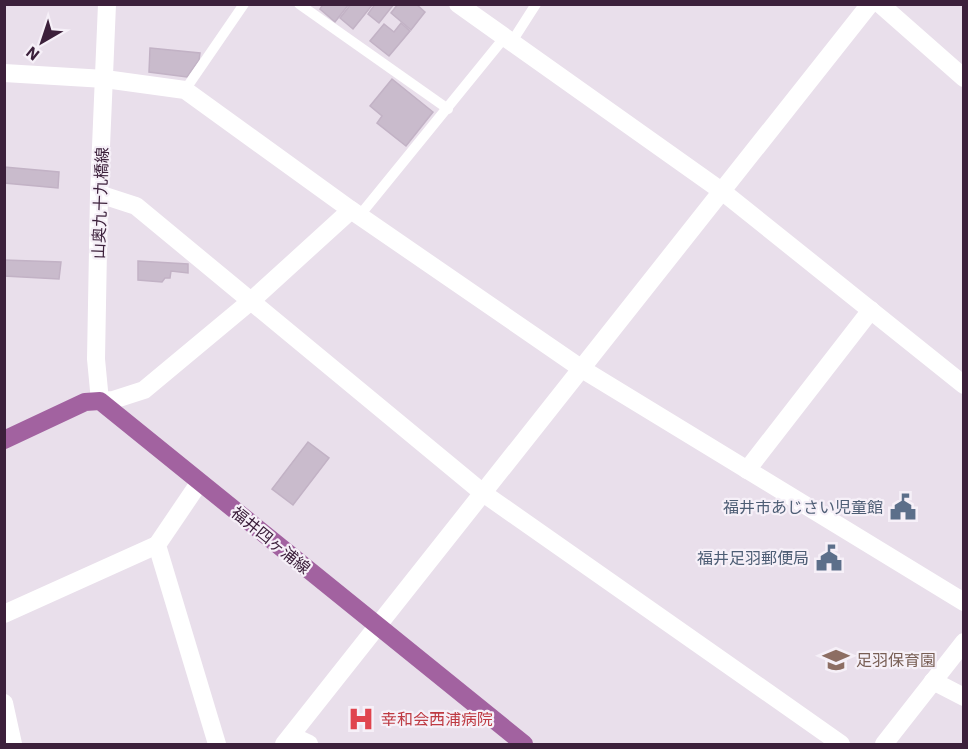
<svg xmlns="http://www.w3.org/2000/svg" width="968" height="749" viewBox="0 0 968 749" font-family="'IBM Plex Sans','Noto Sans JP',sans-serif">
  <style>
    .building { fill: #c9bbcc; stroke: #c2b2c5; stroke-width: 1.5 }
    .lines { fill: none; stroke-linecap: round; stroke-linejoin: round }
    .lane { stroke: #fff; stroke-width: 10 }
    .street { stroke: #fff; stroke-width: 18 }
    .secondary { stroke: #fff; stroke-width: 18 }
    .primary { stroke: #a262a0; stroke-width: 18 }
    .labels { text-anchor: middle; stroke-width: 4.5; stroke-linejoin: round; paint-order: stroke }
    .street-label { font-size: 16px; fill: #3c203b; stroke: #f6f0f8 }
    .service-label { font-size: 16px; fill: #4e5e75; stroke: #f6f0f8; text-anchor: end }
    .education-label { font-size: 16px; fill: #785e54; stroke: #f6f0f8; text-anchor: start }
    .health-label { font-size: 16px; fill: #be3a42; stroke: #f6f0f8; text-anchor: start }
  </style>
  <rect width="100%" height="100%" fill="#e9dfeb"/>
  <!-- building -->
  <g class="building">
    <polygon points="323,4 349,4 335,22 320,9"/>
    <polygon points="351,4 373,4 353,29 340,18"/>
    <polygon points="375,4 394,4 379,23 368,14"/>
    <polygon points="398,4 416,4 425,12 411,30 391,13"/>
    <polygon points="401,23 410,31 389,56 370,41 384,24 394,32"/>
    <polygon points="150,48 200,53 199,60 187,77 149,72"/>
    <polygon points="392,79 433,112 406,146 377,123 382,116 370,106"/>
    <polygon points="4,167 59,172 58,188 4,183"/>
    <polygon points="4,260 61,262 59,279 4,276"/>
    <polygon points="138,261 188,264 188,273 171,271 170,278 165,278 162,282 138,280"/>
    <polygon points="308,442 329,458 293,505 272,489"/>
  </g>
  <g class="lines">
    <!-- lane -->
    <g class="lane">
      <polyline points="299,4 448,109"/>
      <polyline points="511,43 536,4"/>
      <polyline points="185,90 244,4"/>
      <polyline points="360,215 504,38"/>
    </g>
    <!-- street -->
    <g class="street">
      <polyline points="880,4 964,78"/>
      <polyline points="4,73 105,79 185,90 351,210 582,369 964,602"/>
      <polyline points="99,194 136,206 483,493 841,744"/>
      <polyline points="100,401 113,400 144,390 251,301 351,210"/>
      <polyline points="747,470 871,310"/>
      <polyline points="199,483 157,545 217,744"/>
      <polyline points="4,614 157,545"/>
      <polyline points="933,681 964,697"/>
      <polyline points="4,703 13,744"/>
      <polyline points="292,736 309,744"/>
      <polyline points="284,744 870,4"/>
      <polyline points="884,744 964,642"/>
    </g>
    <!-- secondary -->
    <g class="secondary">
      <polyline points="458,4 723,192 964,385"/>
      <polyline points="100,401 96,359 99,194 107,4"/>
    </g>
    <!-- primary -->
    <polyline class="primary" points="4,440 85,402 100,401 524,744"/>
  </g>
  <!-- icons -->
  <defs>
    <g id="civic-bare" transform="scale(2.07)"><path d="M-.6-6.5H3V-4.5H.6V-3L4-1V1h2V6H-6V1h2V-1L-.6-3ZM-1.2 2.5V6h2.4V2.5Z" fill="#5c6f8a" stroke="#f6f0f8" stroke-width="2.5" paint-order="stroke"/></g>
    <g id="school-bare" transform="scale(2.07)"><path d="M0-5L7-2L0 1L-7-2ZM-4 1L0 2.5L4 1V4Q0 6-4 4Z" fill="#8d6e63" stroke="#f6f0f8" stroke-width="2.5" paint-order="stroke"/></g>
    <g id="hospital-bare" transform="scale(2.07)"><path d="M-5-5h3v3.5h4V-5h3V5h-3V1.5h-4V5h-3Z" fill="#e0444e" stroke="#f6f0f8" stroke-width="2.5" paint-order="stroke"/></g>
  </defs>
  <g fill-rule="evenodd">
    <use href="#civic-bare" x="903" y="507"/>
    <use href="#civic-bare" x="829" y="558"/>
    <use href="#school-bare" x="836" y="660"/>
    <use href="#hospital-bare" x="361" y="719"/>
  </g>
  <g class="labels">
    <!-- street labels -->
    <g class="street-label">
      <text transform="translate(100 203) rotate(-88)" y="6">山奥九十九橋線</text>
      <text transform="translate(271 540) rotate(39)" y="6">福井四ヶ浦線</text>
    </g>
    <!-- service labels -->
    <g class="service-label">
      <text x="883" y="513">福井市あじさい児童館</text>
      <text x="809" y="564">福井足羽郵便局</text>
    </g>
    <!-- education labels -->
    <g class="education-label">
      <text x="856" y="666">足羽保育園</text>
    </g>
    <!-- health labels -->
    <g class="health-label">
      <text x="381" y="725">幸和会西浦病院</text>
    </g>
  </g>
  <!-- border -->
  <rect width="968" height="749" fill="none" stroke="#3c203b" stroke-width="12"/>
  <!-- north arrow -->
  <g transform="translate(42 42) rotate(219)" stroke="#f6f0f8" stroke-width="4.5" paint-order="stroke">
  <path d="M0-4.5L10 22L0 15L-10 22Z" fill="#3c203b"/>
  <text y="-9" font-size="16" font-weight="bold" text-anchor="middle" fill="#3c203b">N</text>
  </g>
</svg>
